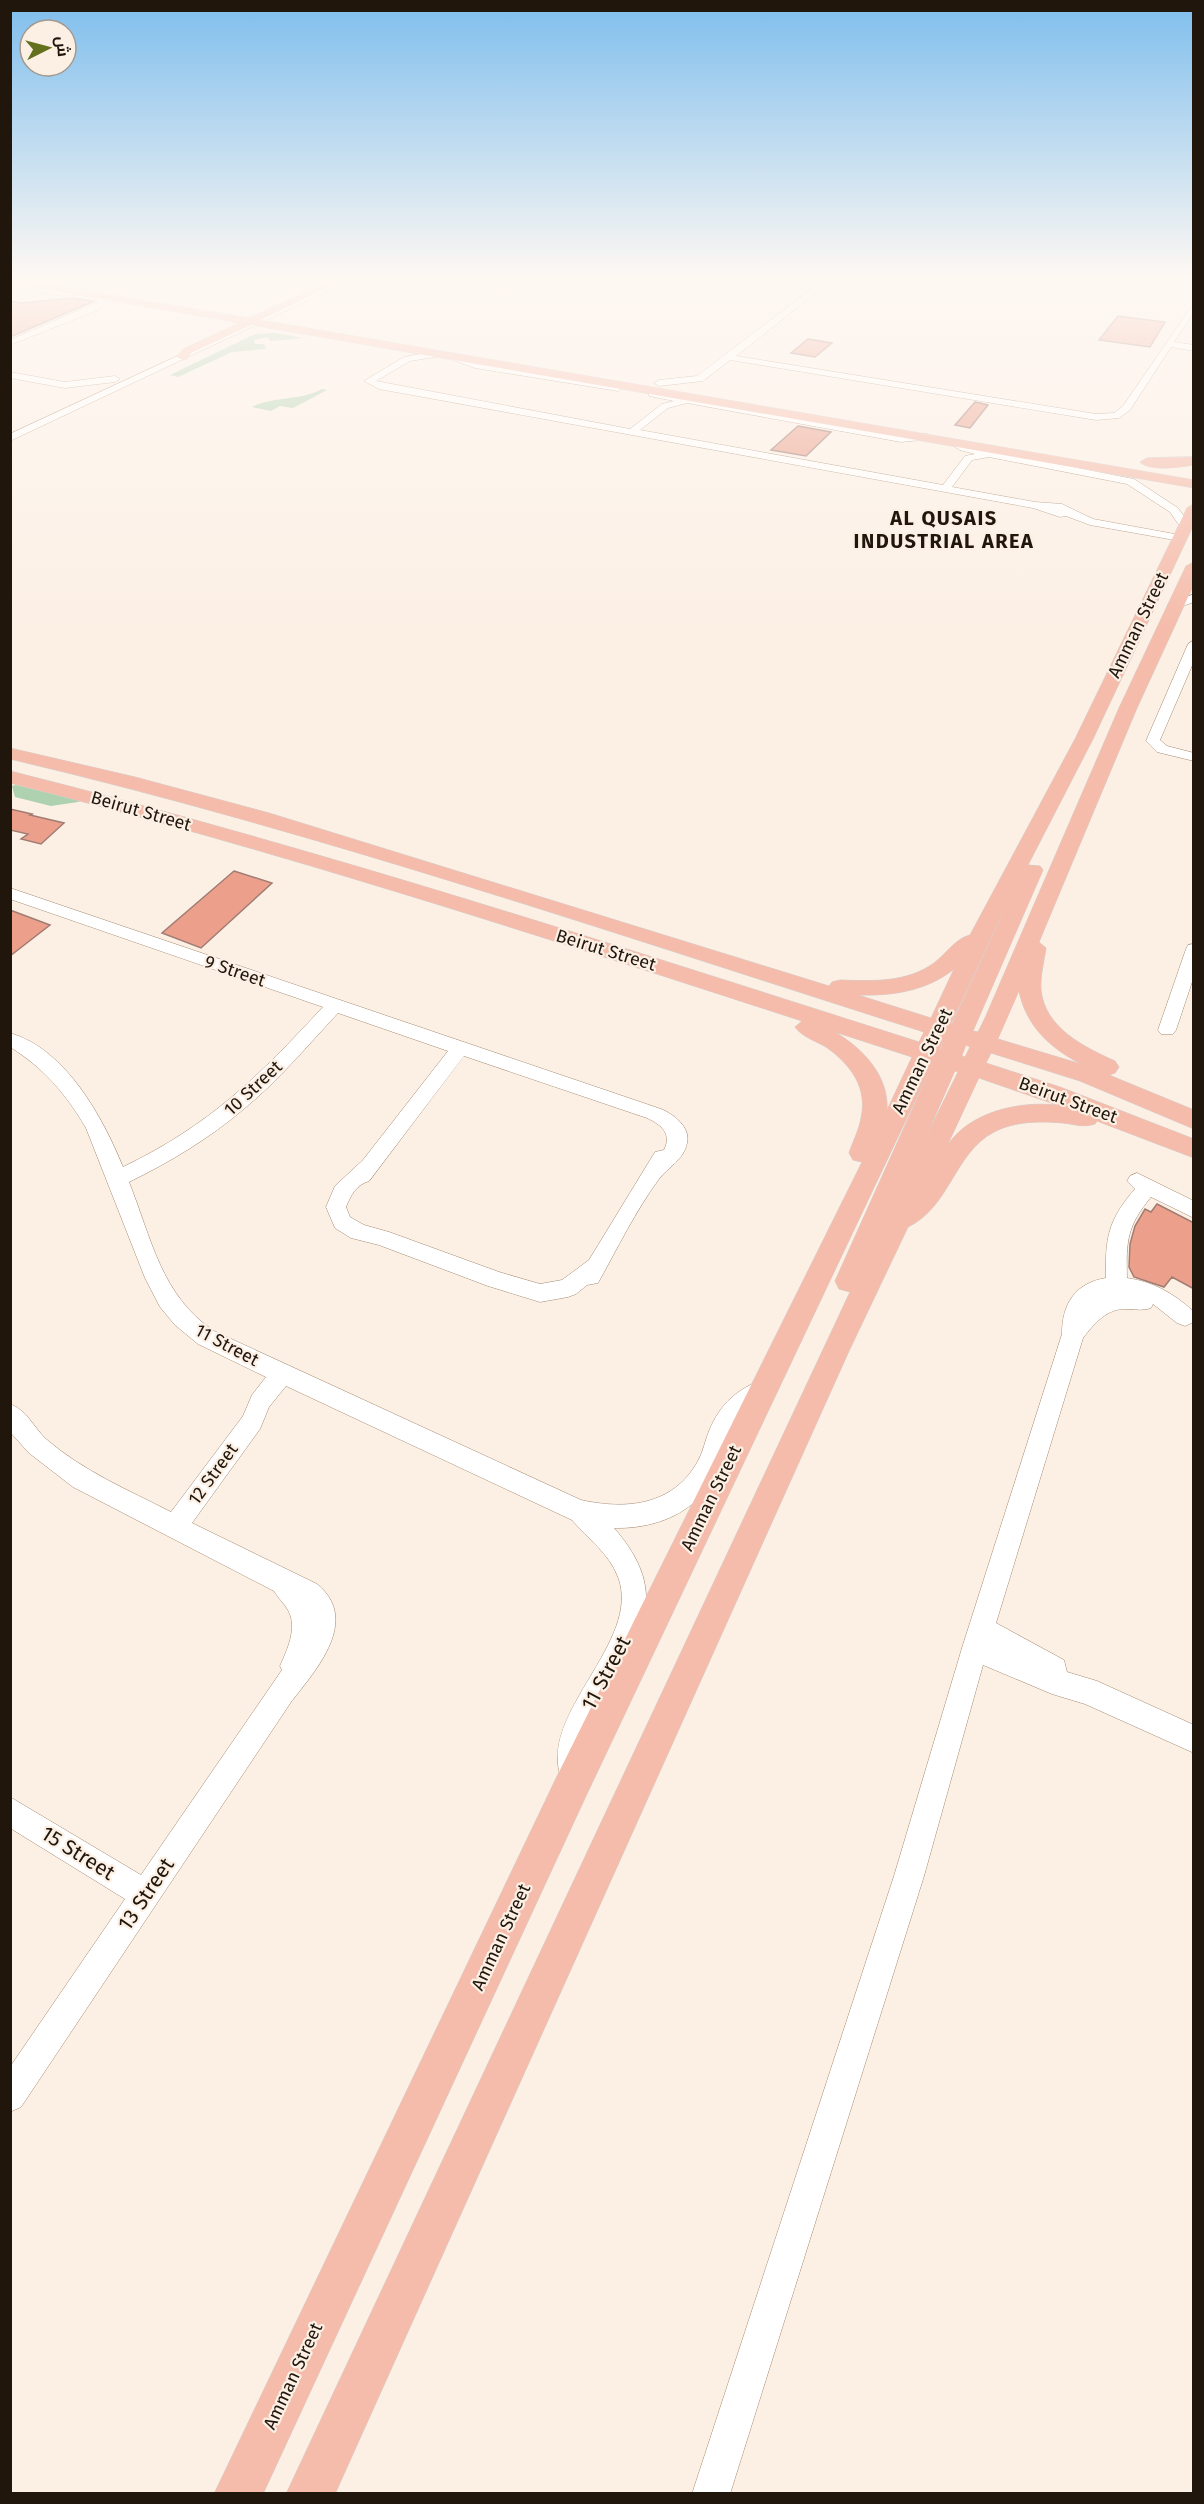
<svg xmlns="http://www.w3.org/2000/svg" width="1204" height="2504" viewBox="0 0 1204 2504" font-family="'Fira Sans',Cairo,sans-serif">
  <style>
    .green { fill: #aed1b0 }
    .building { fill: #eca08c; stroke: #a07c72; stroke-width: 1.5 }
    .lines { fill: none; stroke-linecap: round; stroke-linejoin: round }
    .minor-casing { stroke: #a58a71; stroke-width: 1 }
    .major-casing { stroke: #d2d0ce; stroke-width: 1 }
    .minor { fill: #fff; fill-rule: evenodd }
    .major { fill: #f5bcab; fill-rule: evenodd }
    .labels { text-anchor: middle; stroke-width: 4.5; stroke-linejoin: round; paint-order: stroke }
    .street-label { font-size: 18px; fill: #20160c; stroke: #fcf0e5 }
    .far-district-label { font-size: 20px; font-weight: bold; letter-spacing: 1.5px; fill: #20160c; stroke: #fcf0e5 }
    .near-street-label { font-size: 21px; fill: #20160c; stroke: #fcf0e5 }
  </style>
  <rect width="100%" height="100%" fill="#fcf0e5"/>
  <!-- green -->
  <g class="green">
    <polygon points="275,333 304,338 270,341 268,337 254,340 255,344 264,344 266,349 232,352 178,377 170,375 255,334"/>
    <path d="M322,389L327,390L293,408L280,406L271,411L252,407C274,396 300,401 322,389Z"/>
    <polygon points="16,785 82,800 78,802 51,806 15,797 12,786"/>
  </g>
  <!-- building -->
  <g class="building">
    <polygon points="73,298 94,301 10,337 10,301 21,303"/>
    <polygon points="1118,316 1165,322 1150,347 1099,340"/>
    <polygon points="808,339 832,343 815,357 791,353"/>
    <polygon points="975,402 988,405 970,428 955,425"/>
    <polygon points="798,426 831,432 806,456 771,450"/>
    <polygon points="10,809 32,814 30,815 64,823 41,844 21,839 28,834 10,830"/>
    <polygon points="234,871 272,883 201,948 162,933"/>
    <polygon points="10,910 50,925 10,956"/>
    <polygon points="1157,1204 1194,1223 1194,1289 1172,1277 1164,1287 1134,1277 1129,1267 1130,1244 1135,1226 1145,1209 1151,1212"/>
  </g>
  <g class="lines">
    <!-- minor casing -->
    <g class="minor-casing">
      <g id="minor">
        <polygon points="345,278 355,278 10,441 10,434"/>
        <polygon points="826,278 835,278 736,356 1096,414 1114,413 1123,406 1194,303 1194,312 1174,342 1194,345 1194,351 1171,347 1130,410 1119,418 1096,420 730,360 703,381 659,386 654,383 659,380 697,376"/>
        <polygon points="10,282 63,292 94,292 102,295 106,303 98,310 10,345 10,340 98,302 90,294 63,296 10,286"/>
        <polygon points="438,351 441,352 441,356 410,361 376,381 630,429 662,404 674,401 649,396 649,392 652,391 901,436 927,434 931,435 931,439 901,442 687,403 668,408 640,430 943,485 965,456 975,454 960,450 952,445 952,441 956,440 967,446 990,451 1134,479 1178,508 1191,526 1189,528 1181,528 1170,512 1127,484 989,457 972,460 952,487 1035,502 1062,504 1093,519 1180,535 1186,538 1180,541 1090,525 1066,516 1060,517 1033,508 379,389 364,381 404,357"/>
        <polygon points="451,353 477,363 618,385 623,388 618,391 475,368 448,358 448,354"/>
        <polygon points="10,372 65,382 115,376 120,379 115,382 65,388 10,378"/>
        <polygon points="1194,594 1194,602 1174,609 1168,605"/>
        <polygon points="1194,640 1194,661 1160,740 1167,746 1194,753 1194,761 1157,752 1146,741 1188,644"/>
        <path d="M10,888L661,1109C673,1114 691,1127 687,1143C684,1160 668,1167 659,1179C636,1210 617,1249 598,1283L587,1285L576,1294L568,1297L540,1302L488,1286L379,1245L351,1238L335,1228L326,1207L335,1186L363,1160L448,1051L338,1013C308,1045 279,1080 245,1108C210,1138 170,1162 129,1182C151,1237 161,1296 214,1331L581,1500C626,1510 673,1506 698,1461C703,1452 705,1441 709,1431C720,1404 737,1389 764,1379L772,1382L775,1389C769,1402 746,1407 735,1425C726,1440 723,1460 715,1476C695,1514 654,1529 614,1528C683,1606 624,1652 593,1727C586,1744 589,1763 582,1780L572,1784L562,1780C535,1715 643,1642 618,1577C609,1553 588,1539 572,1520L286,1386L269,1407L260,1429L192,1523L317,1584C361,1620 316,1670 291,1702L21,2107L10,2112V2067L125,1899L10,1828V1797L141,1875L282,1670L280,1666C287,1650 298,1628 288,1610C284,1603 278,1598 274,1591L73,1487L29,1453L10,1432V1404C27,1410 34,1428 46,1439C83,1471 128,1490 171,1512L243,1416L252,1395L266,1377L198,1344L175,1325L160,1307L145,1278L86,1128C66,1094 44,1068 10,1047V1033C66,1049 103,1118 123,1167C210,1125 258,1077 323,1007L10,899ZM464,1056L647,1118C662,1125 672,1134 664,1150L655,1152L589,1260L562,1280L540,1284L499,1272L389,1232L364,1225L350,1217L346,1207C351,1195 356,1185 369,1181Z"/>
        <polygon points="1194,944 1194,976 1176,1030 1173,1034 1161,1034 1158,1030 1186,949 1188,945"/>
        <path d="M1137,1173L1194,1201V1218L1151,1197C1127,1226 1126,1241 1127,1278C1154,1282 1173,1293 1193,1311L1194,1322L1185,1326L1177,1323L1153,1304L1151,1308C1142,1311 1135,1309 1126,1309C1107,1308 1094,1324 1083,1338L996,1623L1064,1660L1067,1672L1097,1681L1194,1725V1753L1085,1704L1052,1694L983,1665L924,1876L730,2494H692L894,1876L962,1648L1062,1334C1062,1304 1075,1283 1106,1278C1105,1238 1108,1220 1135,1189L1127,1181L1130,1176Z"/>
      </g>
    </g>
    <!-- major casing -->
    <g class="major-casing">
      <g id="major">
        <polygon points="10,278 249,318 334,278 347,278 261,320 1194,480 1194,488 251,325 191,353 187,359 183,360 177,357 183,349 239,323 10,283"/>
        <path d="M1194,457V465C1180,467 1151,472 1140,462L1147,458Z"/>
        <path d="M1194,504V524L1093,739L1028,865L1040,866L1043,870L973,1031L978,1032L985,1018L1119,708L1186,566L1194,562V584L1137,708L1039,942L1046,948C1044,962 1040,976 1041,990C1045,1028 1084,1047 1115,1061L1119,1067L1115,1073L1109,1075L1194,1110V1129L1080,1081L991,1053L986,1063L1060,1087L1194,1139V1158L1097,1121L1095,1124C1083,1128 1074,1124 1063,1123C1040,1121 1015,1121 994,1132C954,1153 950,1207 908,1227L849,1351L335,2494H286L850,1292L839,1289L835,1281L933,1063L586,1796L263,2494H214L560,1770L862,1162L853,1160L849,1153C853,1141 859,1130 861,1118C868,1087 850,1064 826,1047C816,1041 802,1037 795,1027L802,1021C540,936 277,850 10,783V771C317,848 618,946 919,1042L924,1032C621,936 320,832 10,759V748L135,777L269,813L829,986L832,982L840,980C873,981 906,983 934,963C946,954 956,938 970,935L1075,739L1187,508ZM1006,907L952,1024H951L998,923ZM954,969L931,1018L858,995C892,996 927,991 954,969ZM1019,991C1026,1026 1050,1048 1081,1064L998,1039ZM835,1032L912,1057L887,1110C889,1075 862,1048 835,1032ZM944,1038L941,1049H940ZM966,1045L970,1047L965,1057L962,1056ZM955,1071L958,1072L926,1137ZM979,1078L1057,1105C1018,1101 969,1112 947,1146Z"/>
      </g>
    </g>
    <!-- minor -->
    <use href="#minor" class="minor"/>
    <!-- major -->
    <use href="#major" class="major"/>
  </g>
  <!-- sky -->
  <linearGradient id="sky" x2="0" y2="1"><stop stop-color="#7ebeed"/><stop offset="0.44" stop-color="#fef8f3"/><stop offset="1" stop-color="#fef8f3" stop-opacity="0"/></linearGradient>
  <rect width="1204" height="629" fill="url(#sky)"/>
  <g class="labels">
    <!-- street labels -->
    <g class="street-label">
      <text transform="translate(1138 625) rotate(-64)" y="6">Amman Street</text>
      <text transform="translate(141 811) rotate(16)" y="6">Beirut Street</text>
      <text transform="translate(606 950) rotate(17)" y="6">Beirut Street</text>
      <text transform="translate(235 971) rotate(19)" y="6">9 Street</text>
      <text transform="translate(922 1061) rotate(-64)" y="6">Amman Street</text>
      <text transform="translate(253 1088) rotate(-43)" y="6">10 Street</text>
      <text transform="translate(1068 1100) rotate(20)" y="6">Beirut Street</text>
      <text transform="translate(227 1345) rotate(28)" y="6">11 Street</text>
      <text transform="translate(213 1474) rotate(-54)" y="6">12 Street</text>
      <text transform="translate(711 1498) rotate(-64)" y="6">Amman Street</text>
      <text transform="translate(501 1937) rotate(-65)" y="6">Amman Street</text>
      <text transform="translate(293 2376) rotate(-65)" y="6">Amman Street</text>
    </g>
    <!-- far-district labels -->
    <g class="far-district-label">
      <text x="944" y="525">AL QUSAIS<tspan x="944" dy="23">INDUSTRIAL AREA</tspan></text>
    </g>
    <!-- near-street labels -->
    <g class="near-street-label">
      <text transform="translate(606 1673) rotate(-62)" y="7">11 Street</text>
      <text transform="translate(78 1853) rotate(32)" y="7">15 Street</text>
      <text transform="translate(146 1894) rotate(-56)" y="7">13 Street</text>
    </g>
  </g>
  <!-- border -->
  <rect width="1204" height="2504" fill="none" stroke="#20160c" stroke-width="24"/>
  <!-- north arrow -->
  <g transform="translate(48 48) rotate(84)"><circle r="28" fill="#fcf0e5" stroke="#a4998e" stroke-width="1.5"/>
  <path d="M0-4.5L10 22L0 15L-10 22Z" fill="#63711c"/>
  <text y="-9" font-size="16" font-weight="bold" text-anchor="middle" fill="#20160c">ش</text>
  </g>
</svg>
